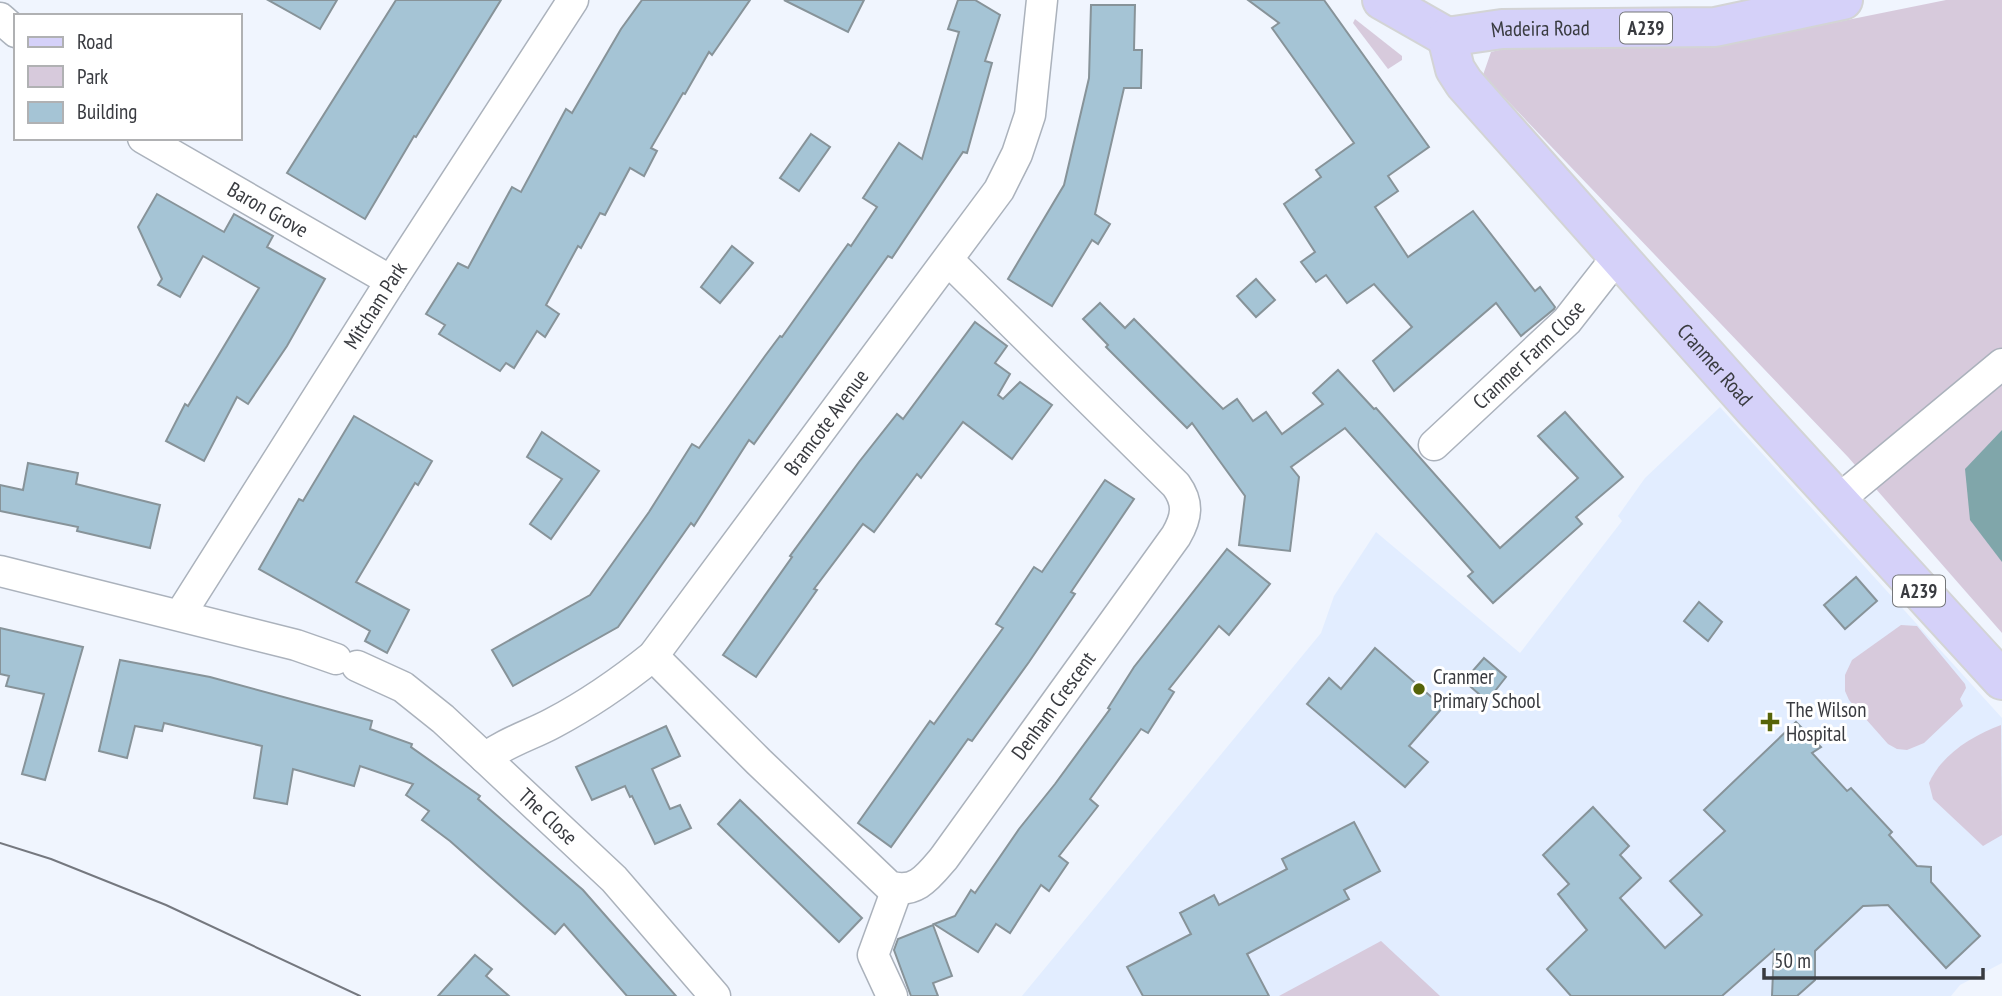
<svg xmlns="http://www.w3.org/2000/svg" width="2002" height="996" viewBox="0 0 2002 996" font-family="'PT Sans Narrow',sans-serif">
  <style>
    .built { fill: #e2edff }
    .green { fill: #d7cadc }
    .water { fill: #80a6aa }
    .building { fill: #a5c4d5; stroke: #879399; stroke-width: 2 }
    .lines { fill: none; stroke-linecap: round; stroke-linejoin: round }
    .street-casing { stroke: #abb2bc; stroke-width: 33 }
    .primary-casing { stroke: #d3d4d5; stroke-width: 42 }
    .street { stroke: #fff; stroke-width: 30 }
    .primary { stroke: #d5d1f9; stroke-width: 38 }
    .tram { stroke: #75787f; stroke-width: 2 }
    .poi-dot { fill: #566408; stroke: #fff; stroke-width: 2.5 }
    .labels { text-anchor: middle; stroke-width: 6; stroke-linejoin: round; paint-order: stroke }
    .shield { fill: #fff; stroke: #747679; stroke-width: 2 }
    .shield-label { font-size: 19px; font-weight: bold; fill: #393b40 }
    .street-label { font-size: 21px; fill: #393b40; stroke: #fff }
    .poi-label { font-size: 21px; fill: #393b40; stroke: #fff; text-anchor: start }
  </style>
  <rect width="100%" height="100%" fill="#f0f5fe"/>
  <!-- built -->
  <polygon class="built" points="1720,407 2002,718 2002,963 1960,985 1951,996 1022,996 1321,633 1334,596 1376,532 1520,653 1622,521 1618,516 1645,478"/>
  <!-- green -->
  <g class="green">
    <polygon points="1946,0 2002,0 2002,633 1848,457 1483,75 1491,52 1527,43 1729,44"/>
    <polygon points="1355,19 1402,56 1402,60 1388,69 1353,23"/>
    <polygon points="1901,625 1917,626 1965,684 1966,688 1960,699 1963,706 1924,743 1907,750 1897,749 1888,744 1849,700 1845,691 1845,675 1852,660"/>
    <path d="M2001,725L2002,835L1983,846L1933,799L1929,783C1942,754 1972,736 2001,725Z"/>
    <polygon points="1381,941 1440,996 1279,996"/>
  </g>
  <!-- water -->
  <polygon class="water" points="2002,430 2002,562 1970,520 1965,469"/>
  <!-- building -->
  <g class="building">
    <polygon points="268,0 337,0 320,29"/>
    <polygon points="396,0 501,0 416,137 414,136 365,219 287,173"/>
    <polygon points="642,0 750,0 712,55 709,52 685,94 683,93 651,148 657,151 644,176 630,168 605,215 600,213 581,248 578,246 546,305 559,314 545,337 537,331 514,368 506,363 500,371 439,334 445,325 426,314 458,263 468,268 512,187 521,192 566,109 572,113 621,29"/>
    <polygon points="784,0 864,0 848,32"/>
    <polygon points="958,0 975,0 1000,15 985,61 992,63 967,153 963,152 892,258 888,256 754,444 749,440 694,526 691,523 618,627 513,686 492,650 590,595 649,512 692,444 699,448 765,356 780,336 782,337 848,244 851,246 877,207 863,198 899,143 922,159 959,32 948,29"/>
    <polygon points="1248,0 1324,0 1429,147 1388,176 1398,191 1375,207 1408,257 1473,211 1535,291 1540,287 1555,307 1554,309 1521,336 1496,303 1394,391 1373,361 1412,327 1374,284 1347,303 1326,275 1316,282 1301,262 1315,252 1284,204 1321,177 1316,170 1354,143 1272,28 1279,23"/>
    <polygon points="1091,5 1135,5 1134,50 1142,50 1141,88 1124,88 1095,214 1110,224 1098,244 1092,240 1052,306 1008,279 1064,185 1089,78"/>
    <polygon points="811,134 830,147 799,191 780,178"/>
    <polygon points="157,194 224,232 234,214 273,236 267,247 325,279 287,346 248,404 237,397 204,461 166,441 185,404 188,406 259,288 203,256 180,297 158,285 162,279 138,227"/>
    <polygon points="732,246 753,263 720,303 701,287"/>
    <polygon points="1256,279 1275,300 1256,317 1237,296"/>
    <polygon points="1100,303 1125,328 1134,319 1223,409 1237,399 1253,421 1266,412 1282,434 1323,404 1313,393 1338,370 1374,409 1376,408 1500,548 1578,478 1538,436 1565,412 1623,477 1576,517 1582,524 1493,603 1468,576 1473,572 1345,428 1291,467 1299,477 1290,551 1239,545 1245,496 1192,423 1187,428 1106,347 1108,345 1083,319"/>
    <polygon points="975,322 1007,346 995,363 1010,374 998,395 1003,399 1020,382 1052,405 1012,459 963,422 921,478 917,474 874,532 863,524 814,589 817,590 756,677 723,655 792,557 790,556 859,462 897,414 903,419"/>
    <polygon points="354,416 432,461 418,485 415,483 356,582 409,610 387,653 365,641 370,631 259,569 299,499 303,501"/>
    <polygon points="542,432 599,471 551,539 530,524 562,479 527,457"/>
    <polygon points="28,463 78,473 76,484 160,505 150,548 77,531 78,527 0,511 0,485 23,490"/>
    <polygon points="1105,480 1134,499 1071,592 1075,594 1029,662 972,741 968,739 891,847 858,823 930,721 934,724 1003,628 996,624 1034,567 1042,572"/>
    <polygon points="1227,549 1270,584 1229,635 1219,626 1169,689 1174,692 1148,733 1141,729 1090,799 1098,806 1059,856 1068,863 1049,891 1041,885 1010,933 996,924 978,952 934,924 955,916 971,890 975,893 1019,829 1055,784 1110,709 1108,708 1134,667"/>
    <polygon points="1856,577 1877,601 1845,629 1824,605"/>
    <polygon points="1699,602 1722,622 1708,641 1684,621"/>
    <polygon points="0,628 83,647 45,780 22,774 44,694 6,686 9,676 0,674"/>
    <polygon points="1375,648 1443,707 1409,746 1428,762 1405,787 1307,704 1329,678 1341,689"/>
    <polygon points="1484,658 1506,677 1487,701 1464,681"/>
    <polygon points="120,660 210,677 372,721 370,729 412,744 411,747 480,796 478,799 583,890 676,996 627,996 564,924 555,934 450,841 422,820 429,811 406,795 413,784 360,766 354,786 293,769 287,804 254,798 262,746 164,723 162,731 135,726 127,758 99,751"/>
    <polygon points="1796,722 1821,747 1812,753 1847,791 1851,788 1892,832 1889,835 1917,866 1931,867 1931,882 1980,936 1946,968 1888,905 1863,906 1815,951 1815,980 1797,996 1772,996 1774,950 1722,996 1571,996 1547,969 1587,930 1558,894 1569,884 1543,855 1593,807 1629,846 1620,855 1641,878 1620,898 1665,948 1702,915 1670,881 1725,831 1704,810"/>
    <polygon points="666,726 680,756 652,769 670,809 680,805 691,828 655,844 632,796 630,797 625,786 592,800 576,767"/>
    <polygon points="740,800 862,918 839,942 718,824"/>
    <polygon points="1354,822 1380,871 1344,890 1349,899 1247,954 1269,996 1143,996 1127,967 1191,934 1180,913 1214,895 1219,905 1287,869 1282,859"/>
    <polygon points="933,925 952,976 933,983 938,996 911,996 894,950 898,939"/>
    <polygon points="475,955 492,969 486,976 509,996 438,996"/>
  </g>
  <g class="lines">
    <!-- street casing -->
    <g class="street-casing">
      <g id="street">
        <polyline points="0,18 16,32"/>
        <path id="s1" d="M143,138L391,281"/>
        <path id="s2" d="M1434,445L1567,321L1617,257"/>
        <polyline points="1837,501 2002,364"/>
        <polyline points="0,571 296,645 336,659"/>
        <path id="s3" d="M180,615L391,281L573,0"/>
        <path id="s4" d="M653,656L759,762L889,886C915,895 928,877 944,858L1176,536C1187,517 1189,503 1176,485L948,260"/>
        <path id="s5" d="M357,666L403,687L443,719L485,758L614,879L715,996"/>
        <path id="s6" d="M485,758C506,742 531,735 553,723C589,704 622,681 653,656L999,190L1017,154L1030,115L1042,0"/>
        <polyline points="892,996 873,955 897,889"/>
      </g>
    </g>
    <!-- primary casing -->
    <g class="primary-casing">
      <g id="primary">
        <polyline points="1382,0 1447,37"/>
        <path id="s7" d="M1447,37L1455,69L1464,83L1753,408L2002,680"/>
        <path id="s8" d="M1447,37L1502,29L1715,27L1843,0"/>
      </g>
    </g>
    <!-- street -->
    <use href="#street" class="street"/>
    <!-- primary -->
    <use href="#primary" class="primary"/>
    <!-- tram -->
    <polyline class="tram" points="0,843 51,859 166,905 360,996"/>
  </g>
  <!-- markers -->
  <g class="poi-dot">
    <circle cx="1419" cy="689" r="7"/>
    <path d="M1766.5 711.5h7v7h7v7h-7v7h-7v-7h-7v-7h7z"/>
  </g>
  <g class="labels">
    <!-- shield labels -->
    <g class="shield">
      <rect x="1620" y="12.5" width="52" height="31" rx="5"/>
      <rect x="1893" y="575.5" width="52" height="31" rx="5"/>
    </g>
    <g class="shield-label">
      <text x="1646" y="35">A239</text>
      <text x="1919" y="598">A239</text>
    </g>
    <!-- street labels -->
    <g class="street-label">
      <text dy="7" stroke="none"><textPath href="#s8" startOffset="94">Madeira Road</textPath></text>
      <text dy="7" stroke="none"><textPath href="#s1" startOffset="144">Baron Grove</textPath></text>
      <text dy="7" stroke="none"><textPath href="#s3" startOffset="366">Mitcham Park</textPath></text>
      <text dy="7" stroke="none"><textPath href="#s2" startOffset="131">Cranmer Farm Close</textPath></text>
      <text dy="7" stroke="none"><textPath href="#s7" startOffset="427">Cranmer Road</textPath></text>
      <text dy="7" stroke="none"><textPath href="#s6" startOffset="488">Bramcote Avenue</textPath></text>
      <text dy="7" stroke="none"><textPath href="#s4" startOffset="584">Denham Crescent</textPath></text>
      <text dy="7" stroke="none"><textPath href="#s5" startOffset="245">The Close</textPath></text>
    </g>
    <!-- poi labels -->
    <g class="poi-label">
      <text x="1433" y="684">Cranmer<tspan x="1433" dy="24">Primary School</tspan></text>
      <text x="1786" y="717">The Wilson<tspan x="1786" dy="24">Hospital</tspan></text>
    </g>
  </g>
  <!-- legend -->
  <rect x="14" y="14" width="228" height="126" fill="#ffffff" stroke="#b0b1b3" stroke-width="2"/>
  <rect x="28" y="37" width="35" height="10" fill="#d5d1f9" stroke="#b0b1b3" stroke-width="2"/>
  <text x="77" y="49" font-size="21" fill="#393b40">Road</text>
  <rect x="28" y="66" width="35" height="21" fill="#d7cadc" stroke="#b0b1b3" stroke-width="2"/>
  <text x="77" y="84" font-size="21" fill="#393b40">Park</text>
  <rect x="28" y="102" width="35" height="21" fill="#a5c4d5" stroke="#b0b1b3" stroke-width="2"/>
  <text x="77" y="119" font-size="21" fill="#393b40">Building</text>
  <!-- scale -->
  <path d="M1764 968v10h219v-10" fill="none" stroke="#393b40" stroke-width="3.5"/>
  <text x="1774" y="968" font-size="21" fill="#393b40" stroke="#ffffff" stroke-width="5" paint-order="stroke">50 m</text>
</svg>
